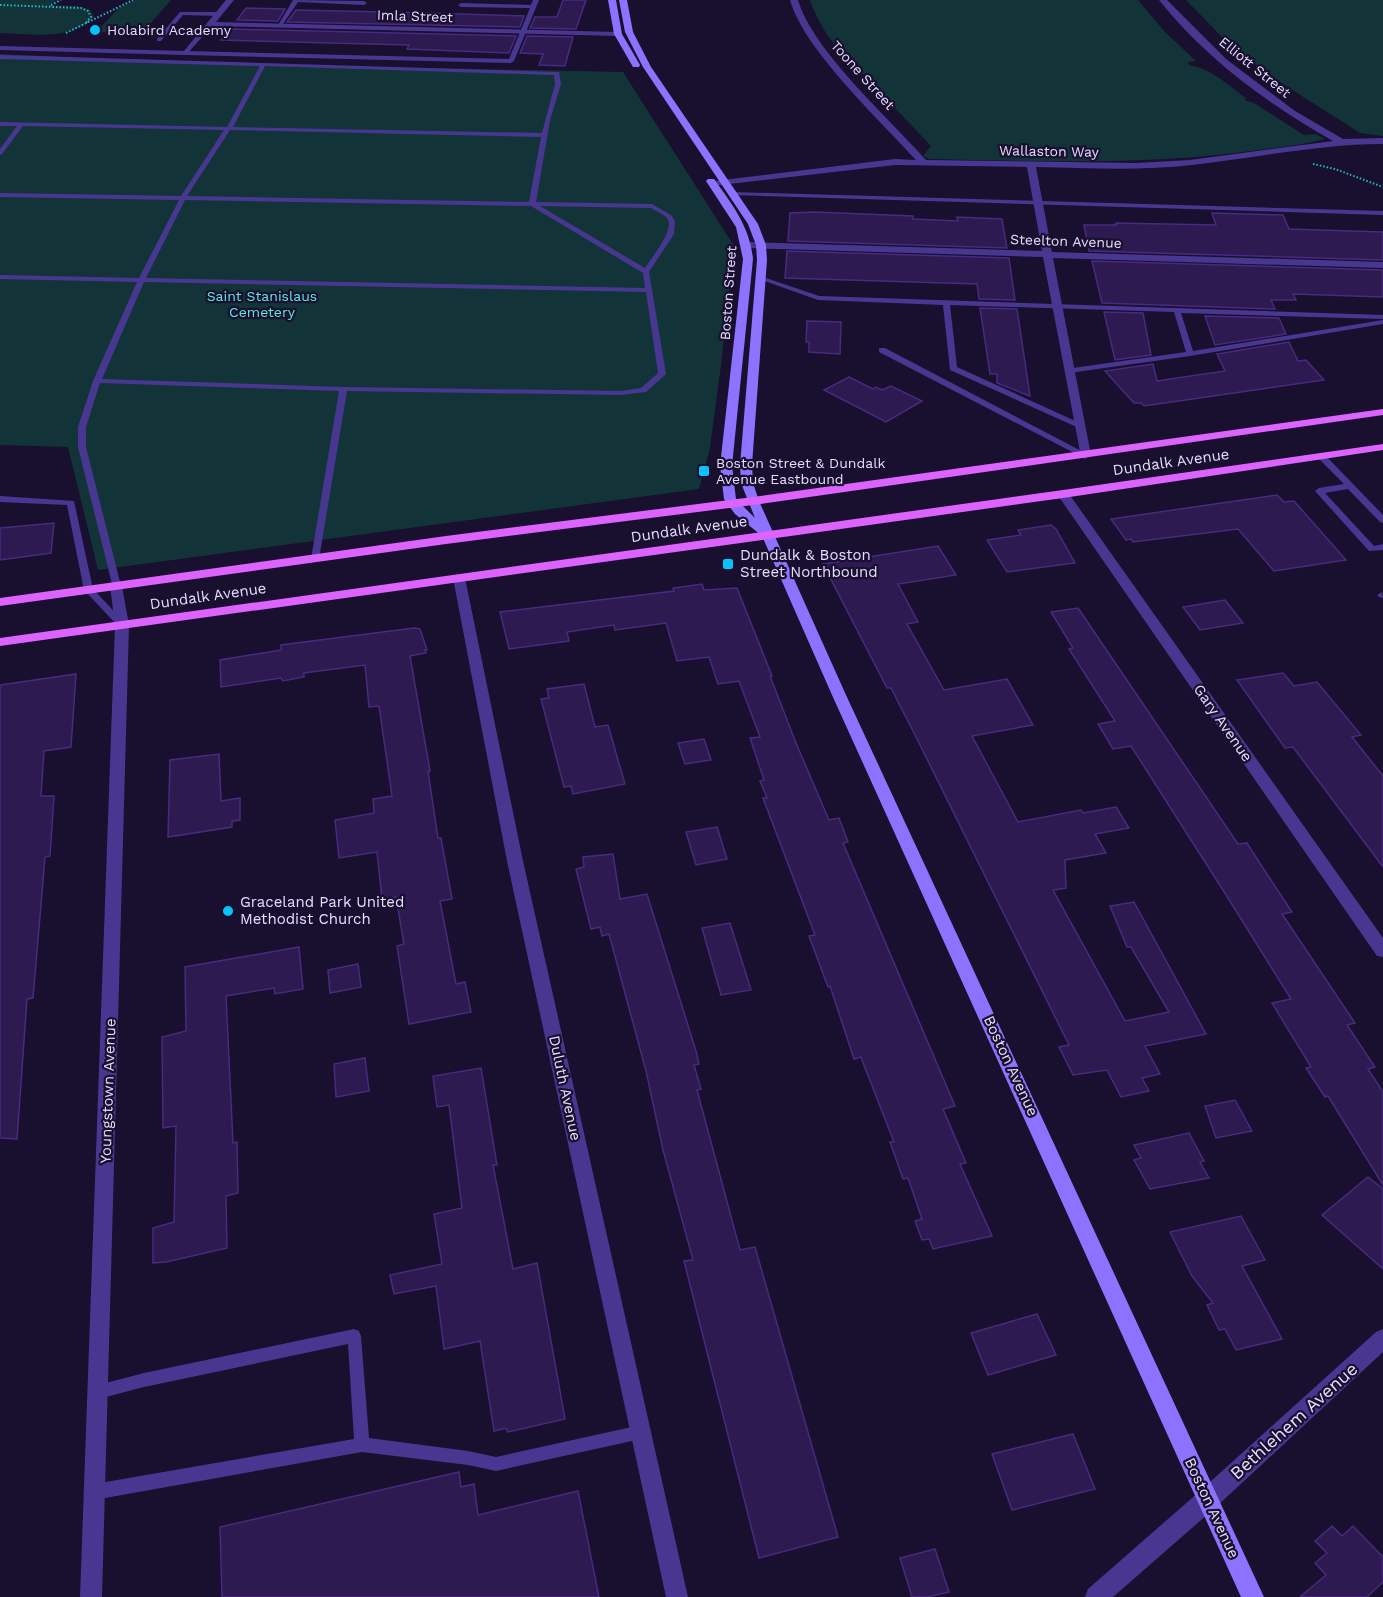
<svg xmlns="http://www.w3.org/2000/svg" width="1383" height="1597" viewBox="0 0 1383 1597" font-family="'Work Sans',sans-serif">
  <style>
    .green { fill: #123439 }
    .building { fill: #2d1a51; stroke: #482a7f; stroke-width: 1.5 }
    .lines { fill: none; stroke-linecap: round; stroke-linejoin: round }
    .path { stroke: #26bac9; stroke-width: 2; stroke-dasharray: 1.5 2; stroke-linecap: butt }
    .lane { fill: #483791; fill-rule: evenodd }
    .street { fill: #483791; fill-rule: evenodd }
    .secondary { fill: #8c73ff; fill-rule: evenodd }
    .primary { fill: #dd63ff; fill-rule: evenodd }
    .poi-dot { fill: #08c1ff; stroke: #190f2e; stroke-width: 2 }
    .labels { text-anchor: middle; stroke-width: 4.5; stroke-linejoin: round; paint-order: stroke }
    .far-street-label { font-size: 14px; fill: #e6dcff; stroke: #190f2e }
    .far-poi-label { font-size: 14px; fill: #e6dcff; stroke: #190f2e; text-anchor: start }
    .far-park-label { font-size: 14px; fill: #5debdd; stroke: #190f2e }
    .street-label { font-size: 15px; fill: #e6dcff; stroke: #190f2e }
    .poi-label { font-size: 15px; fill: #e6dcff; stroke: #190f2e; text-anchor: start }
    .near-street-label { font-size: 18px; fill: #e6dcff; stroke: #190f2e }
  </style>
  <rect width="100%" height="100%" fill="#190f2e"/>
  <!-- green -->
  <g class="green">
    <path d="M0,0H57L49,5L76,6L90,10L94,17C72,41 29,34 0,33Z"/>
    <polygon points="135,0 171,0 142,33 96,32 119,8"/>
    <path d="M810,0H1138L1165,32L1196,61L1188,62L1189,65C1210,68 1230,86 1247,99L1244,100L1254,103L1304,135L1316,134L1325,139C1303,145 1280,147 1258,150C1149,166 1040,161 930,159L923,156L931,146L857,68H859L858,62C837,57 816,19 810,0Z"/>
    <polygon points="1186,0 1383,0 1383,136 1360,133 1269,75 1227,42"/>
    <polygon points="0,54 194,63 623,72 734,246 721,365 710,448 699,489 98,570 68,447 0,445"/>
  </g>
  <!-- building -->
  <g class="building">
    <polygon points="563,0 586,0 576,29 530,28 535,17 557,17"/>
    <polygon points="246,8 285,9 278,21 237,20"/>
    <polygon points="296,10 428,13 524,16 520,27 287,22"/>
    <polygon points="230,29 516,36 509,53 407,49 409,45 221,40"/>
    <polygon points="527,36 573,37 565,66 539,65 543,54 520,53"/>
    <polygon points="815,212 913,216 913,219 958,221 957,217 1002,219 1007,248 788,241 790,213"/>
    <polygon points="1212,213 1283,215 1289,229 1383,232 1383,260 1089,251 1084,225 1116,225 1116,223 1216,225"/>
    <polygon points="787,251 1009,258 1015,300 979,299 977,284 785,278"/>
    <polygon points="1092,261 1383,270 1383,297 1293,294 1296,300 1271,300 1275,309 1102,303"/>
    <polygon points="980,308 1017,309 1030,396 997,383 997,374 990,374"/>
    <polygon points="1104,312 1143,313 1151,355 1115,360"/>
    <polygon points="1205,316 1279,318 1286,334 1215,345"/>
    <polygon points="807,321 841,322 840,354 809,352 809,342 806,342"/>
    <polygon points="1289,342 1298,361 1306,360 1324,380 1144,406 1141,403 1134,403 1105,371 1153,364 1157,381 1225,371 1217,354"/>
    <polygon points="849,377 873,389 876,387 882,390 891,386 922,401 886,422 824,390"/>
    <polygon points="1277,495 1284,502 1294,501 1346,560 1274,571 1238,529 1133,542 1131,539 1126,540 1111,519"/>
    <polygon points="54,523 51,553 0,560 0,528"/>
    <polygon points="1051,525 1056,529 1075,563 1007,572 987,540 1021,535 1018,530"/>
    <polygon points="938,546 956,575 898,584 918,622 907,624 944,690 1007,679 1033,725 972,736 1018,822 1081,810 1083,813 1116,807 1129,828 1095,834 1106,853 1065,860 1066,888 1053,890 1125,1021 1169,1012 1131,947 1127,947 1110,906 1134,902 1206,1034 1145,1046 1160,1074 1142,1078 1149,1091 1121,1097 1107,1070 1073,1075 1059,1047 1069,1045 916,737 891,688 887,688 823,564"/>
    <polygon points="702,584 704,590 737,588 772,676 770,676 796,743 829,820 839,818 848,842 843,843 955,1106 943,1109 966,1163 960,1164 992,1236 933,1249 929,1239 922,1240 915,1221 922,1219 908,1178 903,1179 890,1142 894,1142 862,1060 861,1057 854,1059 830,986 828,987 809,936 815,935 763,798 767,798 760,781 764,780 750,738 760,737 739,681 718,684 709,657 677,661 666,623 615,630 614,625 567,632 569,641 509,649 500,612 674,591 673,588"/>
    <polygon points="1225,600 1243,623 1200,630 1183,607"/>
    <polygon points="1078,608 1238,844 1247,843 1261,865 1292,912 1282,914 1355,1023 1347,1025 1375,1067 1368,1069 1383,1092 1383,1185 1328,1096 1325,1097 1306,1068 1311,1067 1272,1003 1291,999 1228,898 1131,746 1113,749 1098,724 1115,721 1069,649 1073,648 1051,612"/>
    <polygon points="414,628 420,629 427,650 425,650 426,653 410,656 430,771 428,771 438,838 441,838 452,899 440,901 456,984 465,982 471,1012 409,1024 397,946 404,944 396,897 382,899 377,852 339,858 335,820 374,813 373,799 392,796 379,706 369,707 365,665 304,673 304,677 283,681 281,678 221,687 220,660 281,650 281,645"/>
    <polygon points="1283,673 1294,686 1317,682 1361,735 1352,737 1383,776 1383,867 1293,747 1285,748 1237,680"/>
    <polygon points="76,674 71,747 44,751 41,796 54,796 50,856 45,857 33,998 27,999 17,1139 0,1138 0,685"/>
    <polygon points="584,684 595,727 608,725 625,784 573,794 571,786 564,787 541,699 549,698 547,689"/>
    <polygon points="704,739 711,760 685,764 678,743"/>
    <polygon points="219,754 221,801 240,798 240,820 232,821 232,827 168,837 170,760"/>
    <polygon points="717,827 727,859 696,865 686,832"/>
    <polygon points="613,854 620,899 647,894 696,1051 699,1064 694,1065 701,1089 697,1090 740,1250 755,1247 838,1537 759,1558 684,1261 693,1260 663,1150 646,1071 609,934 602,936 600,927 591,929 576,869 584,867 583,857"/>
    <polygon points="730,923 751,990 721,995 702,928"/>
    <polygon points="299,947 303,989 275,994 274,988 226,996 233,1143 237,1142 238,1193 226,1196 227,1248 166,1262 153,1263 153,1228 174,1222 176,1126 163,1128 162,1037 186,1031 185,967"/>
    <polygon points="358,964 361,987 330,993 328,970"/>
    <polygon points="365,1058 369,1091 336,1097 334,1064"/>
    <polygon points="481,1068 497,1165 493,1165 513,1269 537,1263 565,1419 508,1432 506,1428 494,1431 480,1341 444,1349 436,1286 394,1294 390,1275 442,1264 434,1214 462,1208 449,1105 437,1107 433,1076"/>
    <polygon points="1235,1100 1252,1131 1216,1138 1205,1106"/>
    <polygon points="1189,1133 1204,1161 1200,1162 1209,1178 1150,1189 1134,1160 1141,1158 1134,1145"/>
    <polygon points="1368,1177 1383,1189 1383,1269 1322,1215"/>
    <polygon points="1241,1216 1265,1260 1242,1266 1282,1339 1236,1350 1225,1329 1219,1330 1207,1305 1213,1303 1192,1276 1170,1232"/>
    <polygon points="1037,1314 1056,1355 988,1375 971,1333"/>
    <polygon points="1073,1434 1095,1489 1012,1510 992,1454"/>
    <polygon points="459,1472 461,1487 474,1484 478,1515 578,1491 599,1597 222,1597 220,1527"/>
    <polygon points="1332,1526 1342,1536 1353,1526 1383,1557 1383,1582 1367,1597 1300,1597 1326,1575 1315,1563 1327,1553 1315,1541"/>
    <polygon points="935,1549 949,1592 927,1597 912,1597 900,1558"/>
  </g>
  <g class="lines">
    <!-- path -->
    <g class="path">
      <polyline points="0,5 81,8 88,11 91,17 85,24"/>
      <polyline points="51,5 61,0"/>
      <polyline points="66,33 133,0"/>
      <polyline points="1313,164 1335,169 1383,187"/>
    </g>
    <!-- lane -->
    <g class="lane">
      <polygon points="293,0 364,1 367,3 364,5 298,2 281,27 277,27"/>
      <polygon points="533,0 539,0 514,61 511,63 186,55 183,53 186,51 509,59 530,8 461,7 458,5 461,3 531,5"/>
      <polygon points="180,12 218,12 221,14 218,16 183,15 161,41 157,41 157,39"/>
      <path d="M0,55L559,72L561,84L550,120L536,202L652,204L671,215L675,221L674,234L649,272L666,374L646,392L621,395L347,391L319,559L315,562L311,559L339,391L100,383L86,427V447L121,586L119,588H113L78,447V427L93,381L137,282L0,279V275L139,278L179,200L0,197V193L181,196L224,130L23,126L2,154L0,155V149L17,126H0V122L227,127L260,66L0,59ZM265,66L554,75L555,84L542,133L233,127ZM230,130L541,137L529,202L187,196ZM185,200L531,206L643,273L645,288L146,278ZM540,206L651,208C655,211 664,214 667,218C676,229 651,258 645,268ZM144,282L646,292L658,373L641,388L621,391L343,387L102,379Z"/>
      <polygon points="733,192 1383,211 1383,215 731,195 730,194"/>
      <polygon points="759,277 763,277 819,296 1383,315 1383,319 1181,313 1193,351 1383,320 1383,324 1190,356 1069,373 1066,373 1066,369 1186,352 1174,312 950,305 957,367 1082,424 1082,428 1079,428 950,370 943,305 818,300 759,279"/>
      <polygon points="879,348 885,348 1089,455 1085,457 1082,457 879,352"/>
      <polygon points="1319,455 1325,455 1383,515 1383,523 1380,522 1348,489 1325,493 1374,546 1383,544 1383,550 1369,551 1315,491 1319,488 1344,484 1319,459"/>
      <polygon points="0,496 74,501 93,589 125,623 127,625 125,627 119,627 84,590 67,505 0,502"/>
      <polygon points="1382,592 1383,598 1379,597 1377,595"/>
      <polygon points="354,1329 359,1331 361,1336 369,1438 468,1451 496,1457 641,1425 646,1427 648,1432 646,1437 641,1439 496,1471 468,1465 362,1452 94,1500 89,1497 86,1492 89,1487 94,1484 354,1439 348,1344 144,1387 98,1399 93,1397 91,1392 93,1387 98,1385 144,1373"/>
    </g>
    <!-- street -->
    <g class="street">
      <polygon points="226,0 234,0 216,22 618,32 622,34 618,36 212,26 186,55 0,50 0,46 184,51"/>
      <path d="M790,0H798C813,51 889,118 926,160L1136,163L1190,160L1333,141C1268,104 1206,59 1159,0H1167L1226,59L1295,111L1343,139L1383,138V144C1319,144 1256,158 1192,165C1140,171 1088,168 1036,167L1052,252L1383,262V268L1053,258L1091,455L1085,459L1081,457L1043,257L748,248L743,245L748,242L1042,251L1027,167L895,165L711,186L709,184L714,181L895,159L916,160C880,120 804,50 790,0Z"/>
      <polygon points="1063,490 1067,491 1383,938 1383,957 1377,956 1057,494"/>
      <polygon points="459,574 465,578 523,861 688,1597 666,1597 507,861 453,578"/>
      <polygon points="116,582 122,586 129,625 102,1597 80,1597 115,625 110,586"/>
      <polygon points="1383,1329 1383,1352 1216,1507 1113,1597 1085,1597 1088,1589 1200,1491 1376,1332"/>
    </g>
    <!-- secondary -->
    <g class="secondary">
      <polygon points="608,0 616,0 622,34 640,65 639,67 633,67 614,34"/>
      <path d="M619,0H627L633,32L651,67L758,224L766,245L767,260L752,465L753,483L759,501L846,695L1264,1597H1241L832,695L762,536L735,514L724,499L720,466L743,259L736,227L706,181L708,179H714C732,204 750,227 753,259L732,466L736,499L755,518L741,483L740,465L757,260L756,245L748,224L643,67L625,32Z"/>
    </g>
    <!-- primary -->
    <g class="primary">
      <polygon points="1383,409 1383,415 753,505 446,544 0,606 0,598 446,536 753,497"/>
      <polygon points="1383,444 1383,450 1063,498 0,646 0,638 1063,490"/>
    </g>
  </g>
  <!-- markers -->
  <g class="poi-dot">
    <circle cx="95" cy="30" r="6"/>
    <rect x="698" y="465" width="12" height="12" rx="3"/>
    <rect x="722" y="558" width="12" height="12" rx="3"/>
    <circle cx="228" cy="911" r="6"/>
  </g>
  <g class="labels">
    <!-- far-street labels -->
    <g class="far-street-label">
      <text transform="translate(415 16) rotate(2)" y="5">Imla Street</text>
      <text transform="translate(1255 67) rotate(39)" y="5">Elliott Street</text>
      <text transform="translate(863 75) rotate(48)" y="5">Toone Street</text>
      <text transform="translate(1049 151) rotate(1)" y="5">Wallaston Way</text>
      <text transform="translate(1066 241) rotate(2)" y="5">Steelton Avenue</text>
      <text transform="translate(728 293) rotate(-86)" y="5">Boston Street</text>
    </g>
    <!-- far-poi labels -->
    <g class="far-poi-label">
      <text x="107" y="35">Holabird Academy</text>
      <text x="716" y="468">Boston Street &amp; Dundalk<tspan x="716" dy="16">Avenue Eastbound</tspan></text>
    </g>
    <!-- far-park labels -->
    <g class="far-park-label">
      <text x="262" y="301">Saint Stanislaus<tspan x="262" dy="16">Cemetery</tspan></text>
    </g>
    <!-- street labels -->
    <g class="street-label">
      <text transform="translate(1171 462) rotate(-8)" y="5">Dundalk Avenue</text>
      <text transform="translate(689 529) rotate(-8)" y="5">Dundalk Avenue</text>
      <text transform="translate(208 596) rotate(-8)" y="5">Dundalk Avenue</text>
      <text transform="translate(1223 723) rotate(55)" y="5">Gary Avenue</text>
      <text transform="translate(1011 1066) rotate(65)" y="5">Boston Avenue</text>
      <text transform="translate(565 1088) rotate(78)" y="5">Duluth Avenue</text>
      <text transform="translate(108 1091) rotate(-88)" y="5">Youngstown Avenue</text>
      <text transform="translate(1212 1508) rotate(65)" y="5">Boston Avenue</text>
    </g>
    <!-- poi labels -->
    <g class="poi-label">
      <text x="740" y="560">Dundalk &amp; Boston<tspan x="740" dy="17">Street Northbound</tspan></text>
      <text x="240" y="907">Graceland Park United<tspan x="240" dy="17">Methodist Church</tspan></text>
    </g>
    <!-- near-street labels -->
    <g class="near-street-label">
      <text transform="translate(1294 1421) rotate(-42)" y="6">Bethlehem Avenue</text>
    </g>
  </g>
</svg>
